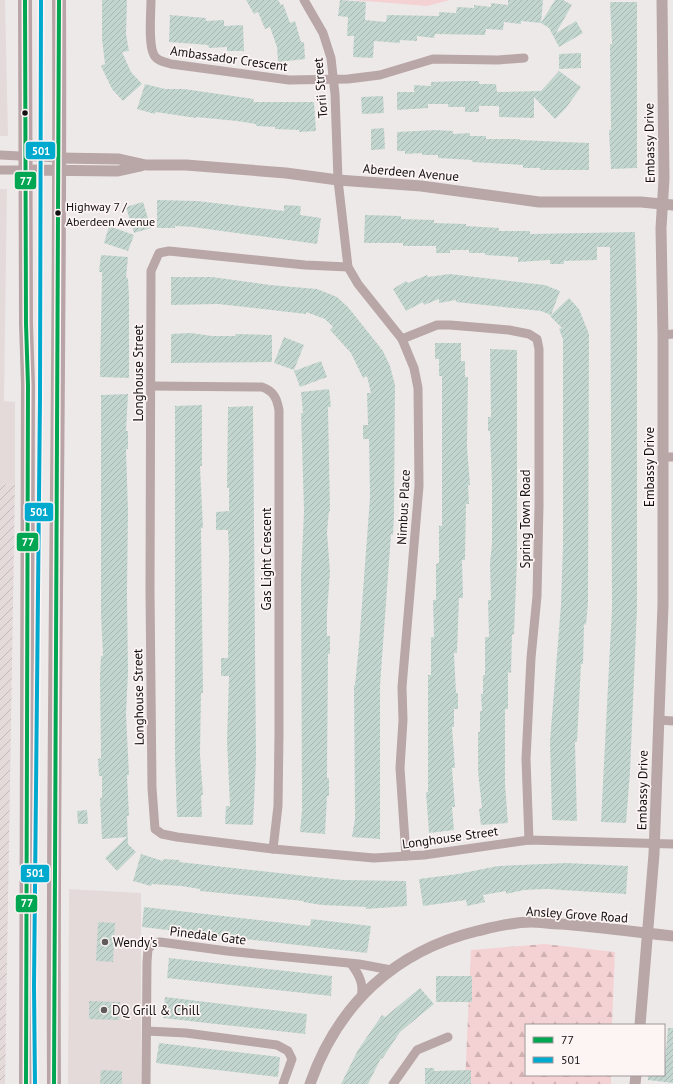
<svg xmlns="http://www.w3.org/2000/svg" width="673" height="1084" viewBox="0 0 673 1084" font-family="'PT Sans',sans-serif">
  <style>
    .built { fill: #e5dada }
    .industrial { fill: url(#industrial-furrows) }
    .forest { fill: url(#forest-firs) }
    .park { fill: #f4d1d2 }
    .building { fill: url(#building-hatch) }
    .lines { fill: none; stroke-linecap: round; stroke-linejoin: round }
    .minor { stroke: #b9a6a6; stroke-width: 9 }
    .tertiary { stroke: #b9a6a6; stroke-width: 11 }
    .primary { stroke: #b9a5a7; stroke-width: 14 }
    .bus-1-casing { stroke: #fdf4f4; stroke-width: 7 }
    .bus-2-casing { stroke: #fdf4f4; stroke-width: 7 }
    .bus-1 { stroke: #00a651; stroke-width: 4 }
    .bus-2 { stroke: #00a9ce; stroke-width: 4 }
    .bus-dot { fill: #131010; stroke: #fdf4f4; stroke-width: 1.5 }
    .poi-dot { fill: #605c5c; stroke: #fdf4f4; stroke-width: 1.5 }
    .labels { text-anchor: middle; stroke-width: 3.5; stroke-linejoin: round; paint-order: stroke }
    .bus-label { font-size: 12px; fill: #131010; stroke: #fdf4f4; text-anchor: start }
    .street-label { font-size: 13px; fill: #131010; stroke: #fdf4f4 }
    .poi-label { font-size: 13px; fill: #131010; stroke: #fdf4f4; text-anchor: start }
    .line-badge { stroke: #fdf4f4; stroke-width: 1.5 }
    .badge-label { font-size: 11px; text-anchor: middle; font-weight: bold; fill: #fff }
  </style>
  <defs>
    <pattern id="industrial-furrows" width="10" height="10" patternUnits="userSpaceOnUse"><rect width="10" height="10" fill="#e5dada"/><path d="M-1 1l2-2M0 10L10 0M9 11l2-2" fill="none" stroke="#c4baba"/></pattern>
    <pattern id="forest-firs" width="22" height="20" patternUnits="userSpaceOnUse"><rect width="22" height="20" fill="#f4d1d2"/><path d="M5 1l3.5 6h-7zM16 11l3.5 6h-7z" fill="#d0b2b3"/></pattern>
    <pattern id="building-hatch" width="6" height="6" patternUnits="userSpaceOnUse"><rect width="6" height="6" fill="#c2d6cf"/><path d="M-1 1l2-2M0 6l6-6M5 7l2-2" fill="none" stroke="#a6b7b1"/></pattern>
  </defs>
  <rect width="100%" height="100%" fill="#eee9e9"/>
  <!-- built -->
  <g class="built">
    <polygon points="0,0 5,0 8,136 0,136"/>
    <polygon points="0,189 7,189 4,401 15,402 15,485 0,484"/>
    <polygon points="69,889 141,893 141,1084 68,1084"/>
  </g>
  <!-- industrial -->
  <polygon class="industrial" points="0,484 15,485 5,1084 0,1084"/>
  <!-- forest -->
  <polygon class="forest" points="545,944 615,952 612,1025 526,1025 526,1075 611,1075 611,1084 465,1084 471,950"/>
  <!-- park -->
  <polygon class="park" points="353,0 450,0 427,6"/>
  <!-- building -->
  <g class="building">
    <polygon points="102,0 127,0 126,34 129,51 122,52 131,72 142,84 123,101 112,89 101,66 105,64 102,39"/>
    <polygon points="246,0 278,0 281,5 283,4 290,23 295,21 301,42 304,42 305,59 278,62 277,47 270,27 265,29 258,12 254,14"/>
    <polygon points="340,0 366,2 365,20 386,22 387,15 439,16 439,12 456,13 457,7 474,8 474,5 491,7 491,3 508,5 508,0 543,0 541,23 521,21 521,24 504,22 503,30 486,29 485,35 435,34 434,38 417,36 417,41 400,40 400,43 374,41 373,58 353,57 354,36 347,36 348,17 338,16"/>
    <polygon points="555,0 563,0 572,5 556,33 576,21 583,33 559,47 549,28 541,23"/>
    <polygon points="610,2 637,2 637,168 611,169 609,130 611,130 610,44 612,44"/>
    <polygon points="170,15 206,18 206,21 224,20 224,26 243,25 244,51 227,51 227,47 209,48 208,45 169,42"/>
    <polygon points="581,53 581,68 559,69 559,54"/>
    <polygon points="559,71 581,87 566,108 555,119 534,97 534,118 499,117 499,106 479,106 479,112 465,112 465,107 448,107 448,104 428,104 428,108 397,110 397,92 414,92 414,85 431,86 431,82 463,81 479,81 479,84 496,84 497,92 541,91"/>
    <polygon points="145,84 165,89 184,89 254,99 253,102 314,102 316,131 299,132 299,130 275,129 275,127 256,126 256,124 237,121 196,117 196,118 156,112 155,114 137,109"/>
    <polygon points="383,96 384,113 362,114 361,97"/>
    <polygon points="384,128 385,149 371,150 371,129"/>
    <polygon points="436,130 453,131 453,134 470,133 470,136 486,136 486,139 520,139 520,140 589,143 589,170 540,170 540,168 523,168 523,165 472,162 472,160 438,158 438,155 422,155 422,153 405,154 405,151 397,151 397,132"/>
    <polygon points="157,200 197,201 284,211 284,205 301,206 300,215 321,218 317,244 193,227 175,226 175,228 157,228"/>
    <polygon points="143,202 151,228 134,233 126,207"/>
    <polygon points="365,215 401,216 401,219 434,220 434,223 466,224 466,226 499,228 499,231 530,231 530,234 635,232 637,312 637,608 630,772 626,823 601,822 612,608 610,247 597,247 597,260 564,261 564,264 550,264 550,260 518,262 518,257 485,255 485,253 469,253 469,250 450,250 450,253 436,253 436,246 403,246 403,243 364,243"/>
    <polygon points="109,226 134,235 128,251 104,243"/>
    <polygon points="101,255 128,257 126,278 128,278 129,297 129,378 100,377 102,272 99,272"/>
    <polygon points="450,274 545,285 560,291 551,315 541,311 456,302 456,300 439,303 439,299 424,305 423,302 406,311 393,289 406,281 408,283 427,275 428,277"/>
    <polygon points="171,277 212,277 270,285 317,289 337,297 348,307 383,351 390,366 395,385 394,515 393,535 391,534 380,686 380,839 352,837 355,819 354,685 355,685 359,644 370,498 369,439 363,439 363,425 368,425 367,393 371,393 367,376 363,378 351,353 330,330 333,327 325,319 306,312 306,314 218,304 171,305"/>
    <polygon points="569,298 579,309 589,334 588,603 586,625 584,624 583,664 581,664 577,742 575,742 577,821 552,820 550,741 561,605 563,544 563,339 559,329 562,328 550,316"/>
    <polygon points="191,333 212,336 235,336 236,334 272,335 272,362 171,363 171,334"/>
    <polygon points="284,337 304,345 294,370 274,363"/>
    <polygon points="435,343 461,343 461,361 465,361 465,377 468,377 467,447 470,485 468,485 469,504 466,504 465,560 462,560 463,598 459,598 457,653 454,653 456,693 458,693 458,709 454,709 454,727 452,727 455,768 452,768 455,807 452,807 454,830 429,833 426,792 428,792 428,675 431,675 431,637 434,637 433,600 436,600 436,564 439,563 439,526 442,526 442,376 439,376 439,359 435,359"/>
    <polygon points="490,349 517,350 517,560 514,634 512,635 511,673 508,672 508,709 505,709 505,784 508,823 481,825 479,809 482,808 478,771 478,732 480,732 480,711 482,711 481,694 483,694 483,675 485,675 485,637 489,637 488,600 491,600 490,563 492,544 492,486 490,431 488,431 488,417 491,417"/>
    <polygon points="321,361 327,377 300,387 294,371"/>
    <polygon points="329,389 331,407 328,407 330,511 329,511 327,532 330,572 327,613 327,636 330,636 330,654 328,654 327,778 329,778 329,796 327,796 325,834 300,832 302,810 301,575 304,511 301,413 303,413 301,392"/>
    <polygon points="128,394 126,431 128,431 128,449 126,449 128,510 127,592 128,673 126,714 129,775 127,775 129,816 127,816 128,844 136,852 117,871 105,858 127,837 102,839 100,798 102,798 102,776 99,776 98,759 101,758 100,676 101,656 103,656 101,615 101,395"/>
    <polygon points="202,405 202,466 200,466 203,528 201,528 203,693 201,693 200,754 203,795 201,795 202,817 177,817 175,757 175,406"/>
    <polygon points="253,406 256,759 253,825 225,824 226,806 230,806 227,741 229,676 221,676 221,658 228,658 229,552 228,530 216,530 216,512 229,511 229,488 227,488 228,407"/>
    <polygon points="87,810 88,824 78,824 77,811"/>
    <polygon points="141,854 163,861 163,859 180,860 179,862 343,880 406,881 407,906 366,909 366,907 322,905 303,902 304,901 200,891 200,889 181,886 152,884 151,886 133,881"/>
    <polygon points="567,863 628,866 626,894 546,889 524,890 506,894 506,891 483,895 485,902 467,906 466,900 423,906 419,879 458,874 498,866"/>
    <polygon points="144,907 310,926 311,919 371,926 367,953 142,927"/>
    <polygon points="98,922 115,923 113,962 96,961"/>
    <polygon points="169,958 332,976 331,996 167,978"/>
    <rect x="436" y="976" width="36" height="26"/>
    <polygon points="420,988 434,1004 400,1032 382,1059 381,1058 368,1084 341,1084 358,1050 382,1015 385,1017"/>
    <polygon points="165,997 307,1014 305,1034 163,1018"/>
    <polygon points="89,1001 120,1002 119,1020 89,1019"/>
    <polygon points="668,1028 673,1028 673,1083 648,1080 648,1075 664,1075"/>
    <polygon points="159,1043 280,1057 278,1077 156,1063"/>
    <polygon points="425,1068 434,1068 434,1071 471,1070 471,1084 425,1084"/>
    <polygon points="101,1070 122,1071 122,1084 100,1084"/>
  </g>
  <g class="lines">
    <!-- minor -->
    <g class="minor">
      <path d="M151,0C151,13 148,44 154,55C157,61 165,62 171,64L289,80L348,79L380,75L433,59L498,60L524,58"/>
      <polyline points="304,0 323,33 331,58 335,94 338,180 348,267 358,284 402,339 414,368 418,388 419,486 402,687 403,720 400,768 406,856"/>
      <polyline points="0,155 59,158"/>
      <polyline points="0,170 25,170"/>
      <polyline points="348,267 305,265 169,251 159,253 151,271 150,591 152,788 155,829 162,834 177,837 273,849 374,858 424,855 529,840 673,844"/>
      <polyline points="663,335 673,334"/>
      <polyline points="402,339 437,325 450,325 509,330 529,334 537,339 539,349 539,506 537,596 531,658 526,759 529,840"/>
      <path d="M151,386L262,387C274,391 277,399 279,410V734L278,806L273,849"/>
      <polyline points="663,457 673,457"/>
      <polyline points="658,720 673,721"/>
      <path d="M352,965C360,976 364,985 361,998"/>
      <polyline points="147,1031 186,1033 277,1045 288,1051 292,1059 283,1084"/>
      <polyline points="146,1084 147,962 148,949 154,943 160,942 227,951 359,964 391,970"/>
      <polyline points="393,1084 417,1050 448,1037"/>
    </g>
    <!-- tertiary -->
    <g class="tertiary">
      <polyline points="59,158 119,159 146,165 186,165 286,173 338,180 421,186 539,202 641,202 673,205"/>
      <polyline points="25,170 118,171 141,166"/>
      <polyline points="640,1025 654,854 663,605 663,335 661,228 664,179 662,0"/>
      <path d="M310,1084C338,1004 395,951 477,931C494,927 513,922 531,922C541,922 551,924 561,924C598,927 636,932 673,936"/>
      <polyline points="635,1084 636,1075"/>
    </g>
    <!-- primary -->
    <g class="primary">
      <polyline points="25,0 26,324 28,385 26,1084"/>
      <path d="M54,1084C52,723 61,361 59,0"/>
    </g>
    <!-- bus-1 casing -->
    <g class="bus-1-casing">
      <g id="bus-1">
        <polyline points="25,0 26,324 28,385 26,1084"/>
        <polyline points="54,1084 59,0"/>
      </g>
    </g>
    <!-- bus-2 casing -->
    <g class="bus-2-casing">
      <polyline id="bus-2" points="35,1084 34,986 40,398 41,0"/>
    </g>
    <!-- bus-1 -->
    <use href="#bus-1" class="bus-1"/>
    <!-- bus-2 -->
    <use href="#bus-2" class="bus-2"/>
  </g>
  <!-- markers -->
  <g class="bus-dot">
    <circle cx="25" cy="113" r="3.5"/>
    <circle cx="58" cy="213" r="3.5"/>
  </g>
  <g class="poi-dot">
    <circle cx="105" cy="942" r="4"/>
    <circle cx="104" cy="1010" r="4"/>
  </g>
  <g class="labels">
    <!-- bus labels -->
    <g class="bus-label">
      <text x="66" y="211">Highway 7 /<tspan x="66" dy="15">Aberdeen Avenue</tspan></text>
    </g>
    <!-- street labels -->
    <g class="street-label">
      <text transform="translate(229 58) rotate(8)" y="5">Ambassador Crescent</text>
      <text transform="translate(320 88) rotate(-95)" y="5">Torii Street</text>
      <text transform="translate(649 143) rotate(-91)" y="5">Embassy Drive</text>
      <text transform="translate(411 172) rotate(5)" y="5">Aberdeen Avenue</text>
      <text transform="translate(138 373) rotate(-90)" y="5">Longhouse Street</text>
      <text transform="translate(649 467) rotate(-90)" y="5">Embassy Drive</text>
      <text transform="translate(403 507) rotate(-87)" y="5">Nimbus Place</text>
      <text transform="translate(525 519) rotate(-90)" y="5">Spring Town Road</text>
      <text transform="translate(266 559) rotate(-90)" y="5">Gas Light Crescent</text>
      <text transform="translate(138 697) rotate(-91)" y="5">Longhouse Street</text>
      <text transform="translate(642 790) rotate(-89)" y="5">Embassy Drive</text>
      <text transform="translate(450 837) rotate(-8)" y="5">Longhouse Street</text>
      <text transform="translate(577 914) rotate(4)" y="5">Ansley Grove Road</text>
      <text transform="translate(208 935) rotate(7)" y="5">Pinedale Gate</text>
    </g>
    <!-- poi labels -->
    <g class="poi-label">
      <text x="113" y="947">Wendy's</text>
      <text x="112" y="1015">DQ Grill &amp; Chill</text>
    </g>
  </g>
  <g class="line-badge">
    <rect x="25" y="141" width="31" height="19" rx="4" fill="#00a9ce"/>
    <rect x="14" y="171" width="23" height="19" rx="4" fill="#00a651"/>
    <rect x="24" y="502" width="30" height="20" rx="4" fill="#00a9ce"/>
    <rect x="16" y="532" width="23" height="20" rx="4" fill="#00a651"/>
    <rect x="20" y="864" width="30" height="19" rx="4" fill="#00a9ce"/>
    <rect x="15" y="894" width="23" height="19" rx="4" fill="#00a651"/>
  </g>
  <g class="badge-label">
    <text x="41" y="155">501</text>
    <text x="26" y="185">77</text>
    <text x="39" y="516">501</text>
    <text x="28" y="546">77</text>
    <text x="35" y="877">501</text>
    <text x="27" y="907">77</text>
  </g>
  <!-- legend -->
  <rect x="525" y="1024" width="140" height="52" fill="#fdf4f4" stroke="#9f9999"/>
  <rect x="533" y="1037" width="20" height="6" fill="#00a651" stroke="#9f9999"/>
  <text x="561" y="1044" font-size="12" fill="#131010">77</text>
  <rect x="533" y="1057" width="20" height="6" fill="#00a9ce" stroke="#9f9999"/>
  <text x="561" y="1064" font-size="12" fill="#131010">501</text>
</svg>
